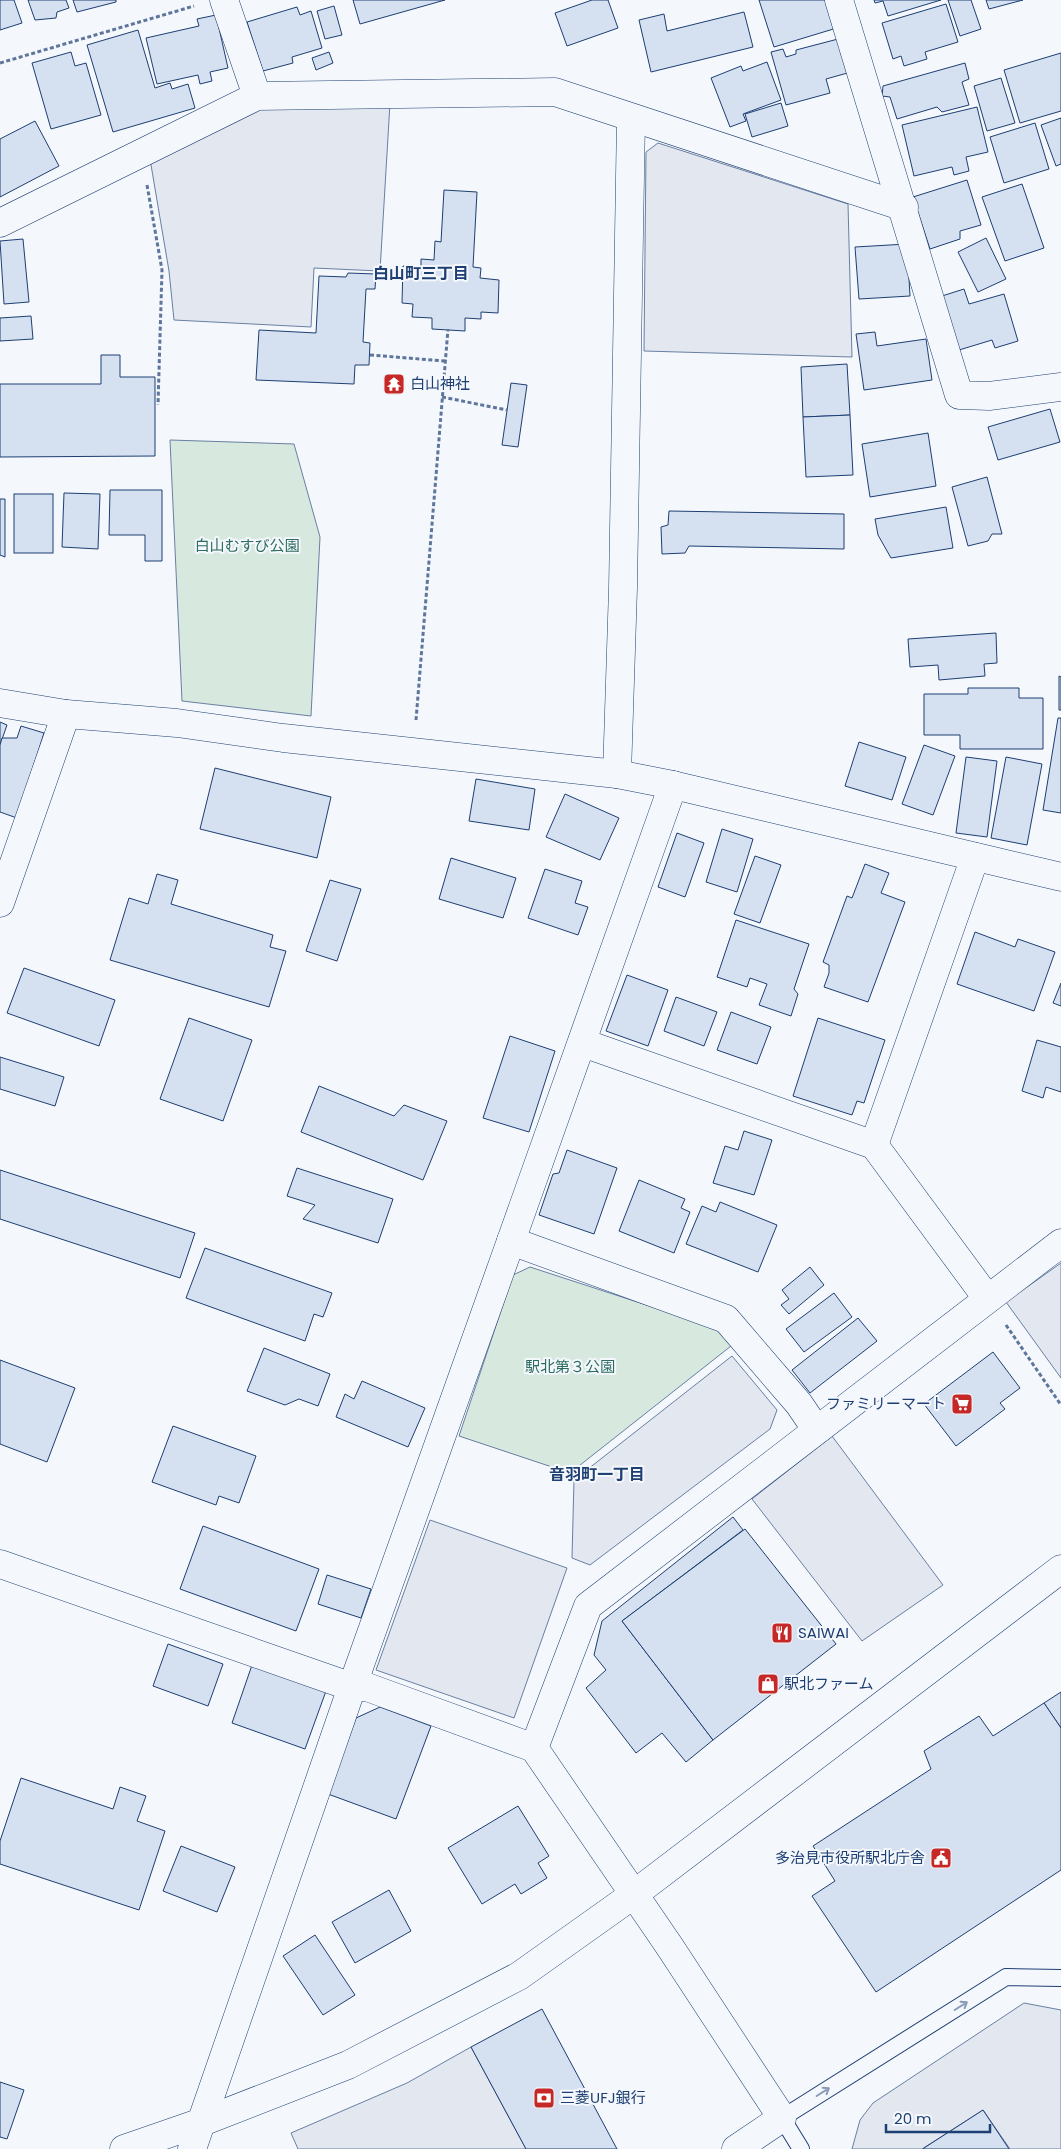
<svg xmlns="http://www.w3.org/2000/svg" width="1061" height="2149" viewBox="0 0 1061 2149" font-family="Poppins,'Noto Sans JP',sans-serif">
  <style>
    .green { fill: #d7e8df; stroke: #687fa3 }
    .parking { fill: #e3e8f0; stroke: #687fa3 }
    .building { fill: #d5e0f0; stroke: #1d3f73 }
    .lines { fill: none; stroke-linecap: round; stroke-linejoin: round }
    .service-casing { stroke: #1d3f73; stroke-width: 18 }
    .minor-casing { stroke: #1d3f73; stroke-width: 29 }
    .tertiary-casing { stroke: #1d3f73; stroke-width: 29 }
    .path { stroke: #5e769c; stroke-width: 3; stroke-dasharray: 4 2.5; stroke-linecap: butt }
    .service { stroke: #f4f7fb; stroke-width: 16 }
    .minor { stroke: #f4f7fb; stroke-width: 28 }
    .tertiary { stroke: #f4f7fb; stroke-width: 28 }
    .oneway { stroke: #889bb7 }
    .labels { text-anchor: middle; stroke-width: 4; stroke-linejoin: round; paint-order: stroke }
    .poi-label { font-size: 15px; fill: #1d3f73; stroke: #f4f7fb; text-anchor: start }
    .park-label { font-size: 15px; fill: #2c6c60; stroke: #f4f7fb }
    .neighbourhood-label { font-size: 16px; font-weight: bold; fill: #1d3f73; stroke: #f4f7fb }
  </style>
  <rect width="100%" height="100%" fill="#f4f7fb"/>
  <!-- green -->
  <g class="green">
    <polygon points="170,440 294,444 320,537 311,716 182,701"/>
    <polygon points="530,1267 717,1328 731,1346 570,1473 459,1436 513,1275"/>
  </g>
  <!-- parking -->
  <g class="parking">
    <polygon points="390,103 380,271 314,268 311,327 174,320 169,271 150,159 254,109"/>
    <polygon points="658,143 848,204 852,357 644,351 646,152"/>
    <polygon points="1061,1263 1061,1378 1006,1302"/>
    <polygon points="732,1356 777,1410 770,1429 590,1565 572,1558 574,1480"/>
    <polygon points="832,1436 943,1585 862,1641 752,1499"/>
    <polygon points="430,1520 567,1568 514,1718 376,1670"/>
    <polygon points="1024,2003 1061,2010 1061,2149 1010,2149 983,2110 922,2149 852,2149 860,2120 873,2103"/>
    <polygon points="471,2047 526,2149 298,2149 291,2133 407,2083"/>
  </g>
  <!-- building -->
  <g class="building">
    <polygon points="0,0 14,0 22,23 0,30"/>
    <polygon points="28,0 66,0 69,8 57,12 56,18 35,20"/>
    <polygon points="73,0 116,0 116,2 77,12"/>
    <polygon points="353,0 445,0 360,24"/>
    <polygon points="592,0 608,0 618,28 567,46 555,13"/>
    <polygon points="759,0 831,0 840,27 774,47"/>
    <polygon points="874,0 941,0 888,16 883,1 875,3"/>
    <polygon points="948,0 971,0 981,29 960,36"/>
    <polygon points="986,0 1023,0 989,9"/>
    <polygon points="946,4 958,42 925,52 927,59 904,66 901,56 893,59 882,23"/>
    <polygon points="334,6 342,35 325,39 317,11"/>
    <polygon points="297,7 300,15 311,11 322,48 292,57 293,63 263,71 247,22"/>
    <polygon points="744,12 753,47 651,72 639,20 664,14 667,31"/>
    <polygon points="216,15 228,68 210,72 212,81 200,84 198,75 157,84 146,38 199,26 197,19"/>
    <polygon points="138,30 155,88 170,83 172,89 188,84 195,108 113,132 87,45"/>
    <polygon points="838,39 851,72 826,79 830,93 786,105 771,52 783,49 786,57 796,54 796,50"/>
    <polygon points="71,52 75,66 86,63 101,115 51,129 32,63"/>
    <polygon points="329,52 333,63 316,70 312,58"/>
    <polygon points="1061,53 1061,111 1020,123 1004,70"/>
    <polygon points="767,62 781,100 743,114 746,121 730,127 711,78 741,66 743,71"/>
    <polygon points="965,63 969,79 962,82 969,105 942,112 937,107 897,119 890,97 882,96 883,86"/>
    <polygon points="1001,78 1015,123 987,131 974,86"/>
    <polygon points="781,103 788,126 752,137 745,114"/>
    <polygon points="977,107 988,152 966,157 969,171 954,175 952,167 914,176 902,125"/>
    <polygon points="1061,118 1061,164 1056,166 1041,125"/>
    <polygon points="35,121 59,166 0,197 0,139"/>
    <polygon points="1035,123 1049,169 1004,183 990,137"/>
    <polygon points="967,180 981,225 960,231 960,239 930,249 913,197"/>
    <polygon points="1022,184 1044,248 1005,261 982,197"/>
    <polygon points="444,190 477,192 473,267 481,268 480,278 499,280 498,313 481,312 481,319 465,318 465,331 432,329 432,318 412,317 413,304 402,303 403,266 421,267 421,259 434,260 435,241 441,242"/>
    <polygon points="986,238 1006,279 978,292 958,252"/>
    <polygon points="23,239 29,302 4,304 0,241"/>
    <polygon points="907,244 910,296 859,299 855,247"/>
    <polygon points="348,273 376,274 375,289 366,289 363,342 370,343 369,365 355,365 354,384 256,380 259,330 316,333 319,276 346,277"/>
    <polygon points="964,289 969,304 1004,294 1018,341 995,348 992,340 959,350 942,296"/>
    <polygon points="31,316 33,339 0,341 0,318"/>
    <polygon points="875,332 877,346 926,339 932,380 864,390 856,334"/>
    <polygon points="101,355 120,355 120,377 155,377 155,456 0,457 0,384 101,384"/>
    <polygon points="847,364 850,415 803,417 801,367"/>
    <polygon points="511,383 527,385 518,447 502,445"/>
    <polygon points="1050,409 1060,442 998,460 988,427"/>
    <polygon points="850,415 853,475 806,477 803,417"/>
    <polygon points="928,433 936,486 870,497 862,444"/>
    <polygon points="987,477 1002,534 992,534 988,541 968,546 952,487"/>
    <polygon points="110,490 162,490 162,561 145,561 145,535 109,535"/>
    <polygon points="64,493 100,494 98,549 62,547"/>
    <rect x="14" y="494" width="39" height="59"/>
    <polygon points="0,499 5,499 5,557 0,555"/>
    <polygon points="946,507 953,548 891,558 878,535 875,519"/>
    <polygon points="669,511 844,514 844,549 689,546 685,553 662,554 661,527 668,525"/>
    <polygon points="996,633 997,663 984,664 985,676 939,680 938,665 910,667 908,639"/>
    <polygon points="1059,676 1061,677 1061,710 1059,710"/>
    <polygon points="968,688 1019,688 1019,698 1043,698 1043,749 960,749 960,735 924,735 924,694 968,694"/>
    <polygon points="1058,718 1061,718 1061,813 1043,810"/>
    <polygon points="0,722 7,725 0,745"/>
    <polygon points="21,726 44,733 17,818 0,812 0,745 2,738 17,738"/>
    <polygon points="859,742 906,757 892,800 845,786"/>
    <polygon points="924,745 955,756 933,815 902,804"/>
    <polygon points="966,757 997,761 987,837 956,833"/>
    <polygon points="1006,757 1042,764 1027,845 991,838"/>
    <polygon points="215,768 331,797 317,858 200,829"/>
    <polygon points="476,779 535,789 529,830 469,821"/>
    <polygon points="565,794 619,818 600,860 546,837"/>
    <polygon points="722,829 753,839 737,892 706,882"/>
    <polygon points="677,833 704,843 685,897 658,887"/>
    <polygon points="755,856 781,865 760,923 734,914"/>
    <polygon points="451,858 516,878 503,918 439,899"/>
    <polygon points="865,864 889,873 881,893 905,902 868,1002 824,987 829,973 829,965 823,962 847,896 852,898"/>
    <polygon points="545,869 582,881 575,903 588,907 578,935 528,918"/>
    <polygon points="157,874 178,880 171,904 273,935 270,947 286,951 269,1007 110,960 129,898 148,904"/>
    <polygon points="330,880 361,889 337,961 306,951"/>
    <polygon points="736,920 809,944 794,989 798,994 791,1016 759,1005 767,984 750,978 747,987 717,977"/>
    <polygon points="975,932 1015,947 1018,939 1055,952 1034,1011 957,984"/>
    <polygon points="24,968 115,1000 99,1046 7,1013"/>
    <polygon points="627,975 668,990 648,1046 606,1031"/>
    <polygon points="1061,983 1061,1006 1053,1003"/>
    <polygon points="676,997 717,1012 704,1046 664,1031"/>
    <polygon points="731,1012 771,1027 757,1064 717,1050"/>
    <polygon points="189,1018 252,1040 223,1121 160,1099"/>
    <polygon points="818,1018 885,1040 864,1103 857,1101 852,1115 793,1096"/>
    <polygon points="510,1036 555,1051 529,1132 483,1118"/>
    <polygon points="1037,1040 1061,1047 1061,1092 1046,1087 1043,1098 1022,1091"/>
    <polygon points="0,1057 64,1077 55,1106 0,1089"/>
    <polygon points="319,1086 394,1116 404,1105 447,1121 423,1180 301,1132"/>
    <polygon points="744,1131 772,1140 754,1195 713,1183 725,1146 738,1150"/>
    <polygon points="567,1150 617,1168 594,1234 539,1215 553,1174 559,1173"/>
    <polygon points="297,1168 393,1199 378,1243 303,1219 315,1205 287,1196"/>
    <polygon points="0,1170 195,1233 180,1278 0,1219"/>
    <polygon points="639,1180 685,1199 681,1208 690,1212 674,1253 619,1231"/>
    <polygon points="720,1202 777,1225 758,1272 686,1244 702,1206 716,1212"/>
    <polygon points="205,1248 332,1293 323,1317 314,1314 305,1341 186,1298"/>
    <polygon points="810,1267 824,1285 789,1314 781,1305 789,1299 782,1290"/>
    <polygon points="834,1293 852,1317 804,1352 786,1329"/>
    <polygon points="858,1318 877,1341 810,1393 792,1370"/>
    <polygon points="264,1348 330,1374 318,1406 299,1399 285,1405 247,1391"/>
    <polygon points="993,1352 1020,1388 1000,1403 1005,1409 956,1446 924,1404"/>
    <polygon points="0,1360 75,1388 47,1462 0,1444"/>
    <polygon points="362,1381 425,1408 408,1447 336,1417 345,1394 354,1399"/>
    <polygon points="173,1426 256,1456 239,1503 219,1496 216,1505 152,1482"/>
    <polygon points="733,1517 743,1530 622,1621 713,1740 686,1762 662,1733 636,1753 586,1688 606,1670 594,1655 602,1621"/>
    <polygon points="203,1526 319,1569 296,1631 180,1589"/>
    <polygon points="745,1529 836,1644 713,1740 622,1621"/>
    <polygon points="327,1575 371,1589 361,1618 318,1604"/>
    <polygon points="168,1644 223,1664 208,1706 153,1686"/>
    <polygon points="252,1665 326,1691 305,1749 232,1723"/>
    <polygon points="1061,1692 1061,1728 1044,1703"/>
    <polygon points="1044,1703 1061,1728 1061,1870 876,1992 812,1896 835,1881 813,1846 931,1769 924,1751 979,1716 993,1736"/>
    <polygon points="380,1707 431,1726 396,1819 328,1794 356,1718"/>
    <polygon points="21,1778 113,1809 120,1787 146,1796 137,1821 165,1831 139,1910 0,1864 0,1841"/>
    <polygon points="518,1806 549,1856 538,1863 547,1878 521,1894 515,1884 482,1904 448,1848"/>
    <polygon points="181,1846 235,1867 217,1912 163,1891"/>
    <polygon points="389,1890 411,1931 355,1963 332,1922"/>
    <polygon points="315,1935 355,1995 323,2015 283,1956"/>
    <polygon points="542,2009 617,2149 526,2149 471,2047"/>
    <polygon points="0,2082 24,2090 7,2139 0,2137"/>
    <polygon points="983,2110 1009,2149 923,2149 924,2148"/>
  </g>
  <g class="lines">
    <!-- service casing -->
    <g class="service-casing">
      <polyline id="service" points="801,2149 782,2118 1006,1977 1061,1978"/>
    </g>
    <!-- minor casing -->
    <g class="minor-casing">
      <g id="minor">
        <polyline points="224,0 257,96"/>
        <polyline points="839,0 959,395 989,396 1061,387"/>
        <polyline points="0,223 257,96 555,92 904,207"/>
        <polyline points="0,703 66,714 177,723 283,738 617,774 673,785 1061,877"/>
        <polyline points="617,774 623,588 631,118"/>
        <polyline points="0,903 66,714"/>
        <polyline points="583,1043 874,1145 987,1298"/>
        <polyline points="874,1145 975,857"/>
        <polyline points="511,1241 673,785"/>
        <polyline points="0,1564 352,1687 367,1687 534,1748"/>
        <polyline points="192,2149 352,1687 511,1241 726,1319 799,1404 816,1429"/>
        <polyline points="736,2149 782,2118 670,1947 534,1748 588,1606 1061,1243"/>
      </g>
    </g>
    <!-- tertiary casing -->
    <g class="tertiary-casing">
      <polyline id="tertiary" points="124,2149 202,2122 348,2065 519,1976 633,1895 1061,1569"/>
    </g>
    <!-- path -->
    <g class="path">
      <polyline points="0,63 194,6"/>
      <polyline points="147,185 162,270 158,405"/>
      <polyline points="370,355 445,361"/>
      <polyline points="442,397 507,410"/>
      <polyline points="416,720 448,329"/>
      <polyline points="1006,1325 1061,1405"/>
    </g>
    <!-- service -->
    <use href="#service" class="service"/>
    <!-- minor -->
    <use href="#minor" class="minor"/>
    <!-- tertiary -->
    <use href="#tertiary" class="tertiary"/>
  </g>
  <!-- one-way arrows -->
  <defs><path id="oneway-shaft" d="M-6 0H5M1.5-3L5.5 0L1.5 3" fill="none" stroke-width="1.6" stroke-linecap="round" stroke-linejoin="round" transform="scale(1.25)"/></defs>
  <g class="oneway">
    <use href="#oneway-shaft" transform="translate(961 2006) rotate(-32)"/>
    <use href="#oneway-shaft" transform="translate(823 2092) rotate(-32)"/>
  </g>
  <!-- icons -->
  <defs>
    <g id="temple-square" transform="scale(1.125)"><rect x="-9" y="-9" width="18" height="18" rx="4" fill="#c62828" stroke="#f4f7fb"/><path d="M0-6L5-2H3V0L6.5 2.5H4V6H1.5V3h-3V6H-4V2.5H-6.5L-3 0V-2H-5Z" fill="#fff"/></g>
    <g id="supermarket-square" transform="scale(1.125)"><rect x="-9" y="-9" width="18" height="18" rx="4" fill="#c62828" stroke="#f4f7fb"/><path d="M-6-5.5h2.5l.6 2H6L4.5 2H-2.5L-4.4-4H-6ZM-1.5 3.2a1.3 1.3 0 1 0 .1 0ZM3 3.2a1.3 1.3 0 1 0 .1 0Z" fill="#fff"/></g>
    <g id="restaurant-square" transform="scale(1.125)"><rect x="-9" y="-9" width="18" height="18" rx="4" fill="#c62828" stroke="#f4f7fb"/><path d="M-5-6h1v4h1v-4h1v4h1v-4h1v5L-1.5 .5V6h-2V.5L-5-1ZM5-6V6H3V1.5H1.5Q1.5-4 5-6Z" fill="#fff"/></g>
    <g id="shop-square" transform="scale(1.125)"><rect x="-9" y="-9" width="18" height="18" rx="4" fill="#c62828" stroke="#f4f7fb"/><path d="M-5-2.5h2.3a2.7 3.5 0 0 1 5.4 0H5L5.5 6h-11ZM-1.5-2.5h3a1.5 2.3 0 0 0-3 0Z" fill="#fff"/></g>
    <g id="civic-square" transform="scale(1.125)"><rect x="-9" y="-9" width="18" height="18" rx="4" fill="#c62828" stroke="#f4f7fb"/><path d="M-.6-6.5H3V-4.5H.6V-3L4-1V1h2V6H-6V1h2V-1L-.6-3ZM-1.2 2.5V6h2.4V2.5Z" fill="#fff"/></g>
    <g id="bank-square" transform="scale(1.125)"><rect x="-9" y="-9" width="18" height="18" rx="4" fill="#c62828" stroke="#f4f7fb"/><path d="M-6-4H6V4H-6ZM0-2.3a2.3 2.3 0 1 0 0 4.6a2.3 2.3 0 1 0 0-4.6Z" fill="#fff"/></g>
  </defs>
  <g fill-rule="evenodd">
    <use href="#temple-square" x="394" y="384"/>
    <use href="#supermarket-square" x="962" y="1404"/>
    <use href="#restaurant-square" x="782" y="1633"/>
    <use href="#shop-square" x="768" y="1684"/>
    <use href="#civic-square" x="941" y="1858"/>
    <use href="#bank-square" x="544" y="2098"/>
  </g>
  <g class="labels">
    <!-- poi labels -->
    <g class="poi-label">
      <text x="410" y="389">白山神社</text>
      <text x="946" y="1409" text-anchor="end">ファミリーマート</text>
      <text x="798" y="1638">SAIWAI</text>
      <text x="784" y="1689">駅北ファーム</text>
      <text x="925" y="1863" text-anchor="end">多治見市役所駅北庁舎</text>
      <text x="560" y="2103">三菱UFJ銀行</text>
    </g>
    <!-- park labels -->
    <g class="park-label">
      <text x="247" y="551">白山むすび公園</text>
      <text x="570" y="1372">駅北第３公園</text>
    </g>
    <!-- neighbourhood labels -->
    <g class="neighbourhood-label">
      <text x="421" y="279">白山町三丁目</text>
      <text x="597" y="1480">音羽町一丁目</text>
    </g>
  </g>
  <!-- scale -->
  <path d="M886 2124v8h104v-8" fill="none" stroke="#1d3f73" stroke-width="2.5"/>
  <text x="894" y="2124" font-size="15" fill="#1d3f73" stroke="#f4f7fb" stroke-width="4" paint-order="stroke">20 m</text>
</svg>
